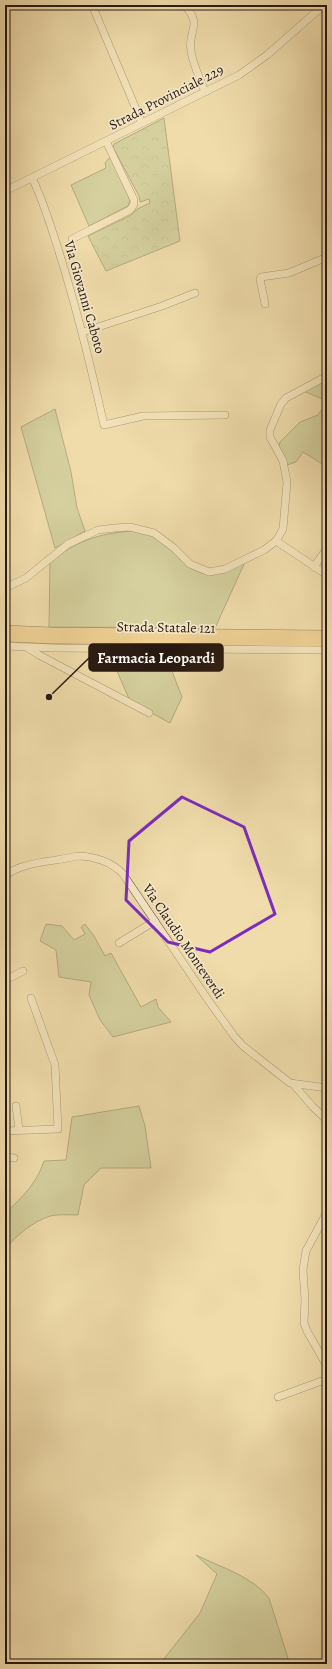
<svg xmlns="http://www.w3.org/2000/svg" width="332" height="1669" viewBox="0 0 332 1669" font-family="Alegreya,serif">
  <style>
    .green { fill: #b3c28e; stroke: #6e6e4f }
    .forest { fill: url(#forest-crowns); stroke: #6e6e4f }
    .lines { fill: none; stroke-linecap: round; stroke-linejoin: round }
    .minor-casing { stroke: #5a4a37; stroke-width: 8 }
    .major-casing { stroke: #281910; stroke-width: 10 }
    .minor { stroke: #f5e8c9; stroke-width: 7 }
    .major { stroke: #e8be76; stroke-width: 9 }
    .marked { fill: none; stroke: #7b2cbf; stroke-width: 3; stroke-linejoin: round }
    .labels { text-anchor: middle; stroke-width: 3.5; stroke-linejoin: round; paint-order: stroke }
    .street-label { font-size: 14px; fill: #281910; stroke: #f5e8c9 }
    .leader { fill: none; stroke: #281910; stroke-width: 1.5 }
    .callout-dot { fill: #281910; stroke: #f5e8c9; stroke-width: 1.5 }
    .callout { fill: #281910; stroke: #281910; stroke-width: 1.5 }
    .callout-label { font-size: 15px; text-anchor: middle; font-weight: bold; fill: #fff }
  </style>
  <defs>
    <pattern id="forest-crowns" width="20" height="18" patternUnits="userSpaceOnUse"><rect width="20" height="18" fill="#b3c28e"/><path d="M2 6a3 3 0 1 1 6 0M12 15a3 3 0 1 1 6 0" fill="none" stroke="#9aa679"/></pattern>
  </defs>
  <rect width="100%" height="100%" fill="#f0dcac"/>
  <filter id="stains"><feTurbulence type="fractalNoise" baseFrequency=".005" numOctaves="4"/><feColorMatrix values="0 0 0 0 .2 0 0 0 0 .09 0 0 0 0 .02 0 0 0 .5 -.17"/></filter>
  <radialGradient id="worn" r=".72"><stop offset=".6" stop-color="#630" stop-opacity="0"/><stop offset="1" stop-color="#630" stop-opacity=".3"/></radialGradient>
  <!-- green -->
  <g class="green">
    <polygon points="111,156 130,200 128,206 89,226 71,185 106,168 105,163"/>
    <polygon points="327,379 327,401 301,390"/>
    <polygon points="327,402 327,467 303,452 296,462 287,465 279,446 280,442 300,422 318,415"/>
    <polygon points="55,409 71,472 77,508 85,531 55,548 21,427"/>
    <path d="M131,531C138,532 146,533 152,536C171,544 189,576 210,574C220,573 235,566 245,562L215,628L49,627L50,562C77,541 97,534 131,531Z"/>
    <polygon points="109,653 165,653 182,697 170,723 130,701"/>
    <polygon points="46,924 62,926 74,940 85,934 81,927 85,924 94,936 105,956 111,953 141,1007 156,999 158,1007 171,1022 113,1037 100,1020 89,995 91,982 59,977 56,950 40,941"/>
    <path d="M139,1106L145,1126L151,1168H101L84,1185L78,1215C69,1215 59,1214 50,1216C32,1222 17,1235 5,1249V1213C22,1198 37,1183 44,1161L66,1160L72,1117Z"/>
    <path d="M196,1555C220,1567 252,1576 269,1598L288,1658L285,1664H160L200,1613L217,1574Z"/>
  </g>
  <!-- forest -->
  <polygon class="forest" points="164,118 180,241 106,271 88,236 131,215 137,209 150,203 149,199 140,202 139,196 113,147 114,144"/>
  <g class="lines">
    <!-- minor casing -->
    <g class="minor-casing">
      <g id="minor">
        <polyline points="92,5 142,123"/>
        <path d="M184,5C204,25 187,31 191,51C193,65 200,78 205,92"/>
        <path d="M32,178C44,202 51,227 59,252C77,309 91,367 104,425L143,416L225,415"/>
        <polyline points="5,191 239,75 267,55 324,5"/>
        <polyline points="72,239 130,210 134,204 134,200 106,141"/>
        <polyline points="265,304 260,279 261,277 289,273 327,257"/>
        <polyline points="83,332 162,306 195,293"/>
        <polyline points="276,541 327,575"/>
        <polyline points="314,567 327,548"/>
        <polyline points="5,588 26,578 68,544 98,530 115,528 130,527 154,533 174,548 190,564 209,572 225,569 264,550 276,541 283,529 287,482 283,461 270,437 270,430 281,404 286,398 327,376"/>
        <polyline points="5,646 54,648 327,650"/>
        <polyline points="28,648 39,655 149,713"/>
        <path d="M5,876C22,861 55,862 77,856C94,856 112,862 123,874L206,997L234,1036L243,1046L290,1083L327,1088"/>
        <polyline points="119,943 155,921"/>
        <polyline points="5,980 23,971"/>
        <polyline points="293,1084 313,1107 327,1120"/>
        <polyline points="16,1106 19,1130"/>
        <polyline points="5,1131 58,1129 55,1065 31,998"/>
        <polyline points="5,1157 14,1158"/>
        <polyline points="327,1212 306,1251 303,1270 305,1300 304,1323 307,1331 327,1366"/>
        <polyline points="278,1397 327,1379"/>
      </g>
    </g>
    <!-- major casing -->
    <g class="major-casing">
      <g id="major">
        <polyline points="5,630 52,632 327,635"/>
        <polyline points="5,637 52,639 327,642"/>
      </g>
    </g>
    <!-- minor -->
    <use href="#minor" class="minor"/>
    <!-- major -->
    <use href="#major" class="major"/>
  </g>
  <!-- marked area -->
  <path d="M0 0H332V1669H0ZM182,797L244,827L275,914L210,952L168,942L126,900L129,841Z" fill="#f0dcac" fill-opacity=".55" fill-rule="evenodd"/>
  <path class="marked" d="M182,797L244,827L275,914L210,952L168,942L126,900L129,841Z"/>
  <g class="labels">
    <!-- street labels -->
    <g class="street-label">
      <text transform="translate(166 97) rotate(-27)" y="5">Strada Provinciale 229</text>
      <text transform="translate(85 297) rotate(74)" y="5">Via Giovanni Caboto</text>
      <text transform="translate(166 627) rotate(1)" y="5">Strada Statale 121</text>
      <text transform="translate(184 941) rotate(56)" y="5">Via Claudio Monteverdi</text>
    </g>
  </g>
  <!-- callouts -->
  <path class="leader" d="M49 697L89 658"/>
  <circle class="callout-dot" cx="49" cy="697" r="4"/>
  <rect class="callout" x="89" y="644" width="134" height="27" rx="4"/>
  <g class="callout-label">
    <text x="156" y="663">Farmacia Leopardi</text>
  </g>
  <!-- margin -->
  <rect width="332" height="1669" fill="none" stroke="#f0dcac" stroke-width="20"/>
  <rect x="6" y="6" width="320" height="1657" fill="none" stroke="#281910" stroke-width="2"/>
  <rect x="10" y="10" width="312" height="1649" fill="none" stroke="#281910"/>
  <rect width="100%" height="100%" filter="url(#stains)"/>
  <rect width="100%" height="100%" fill="url(#worn)"/>
</svg>
